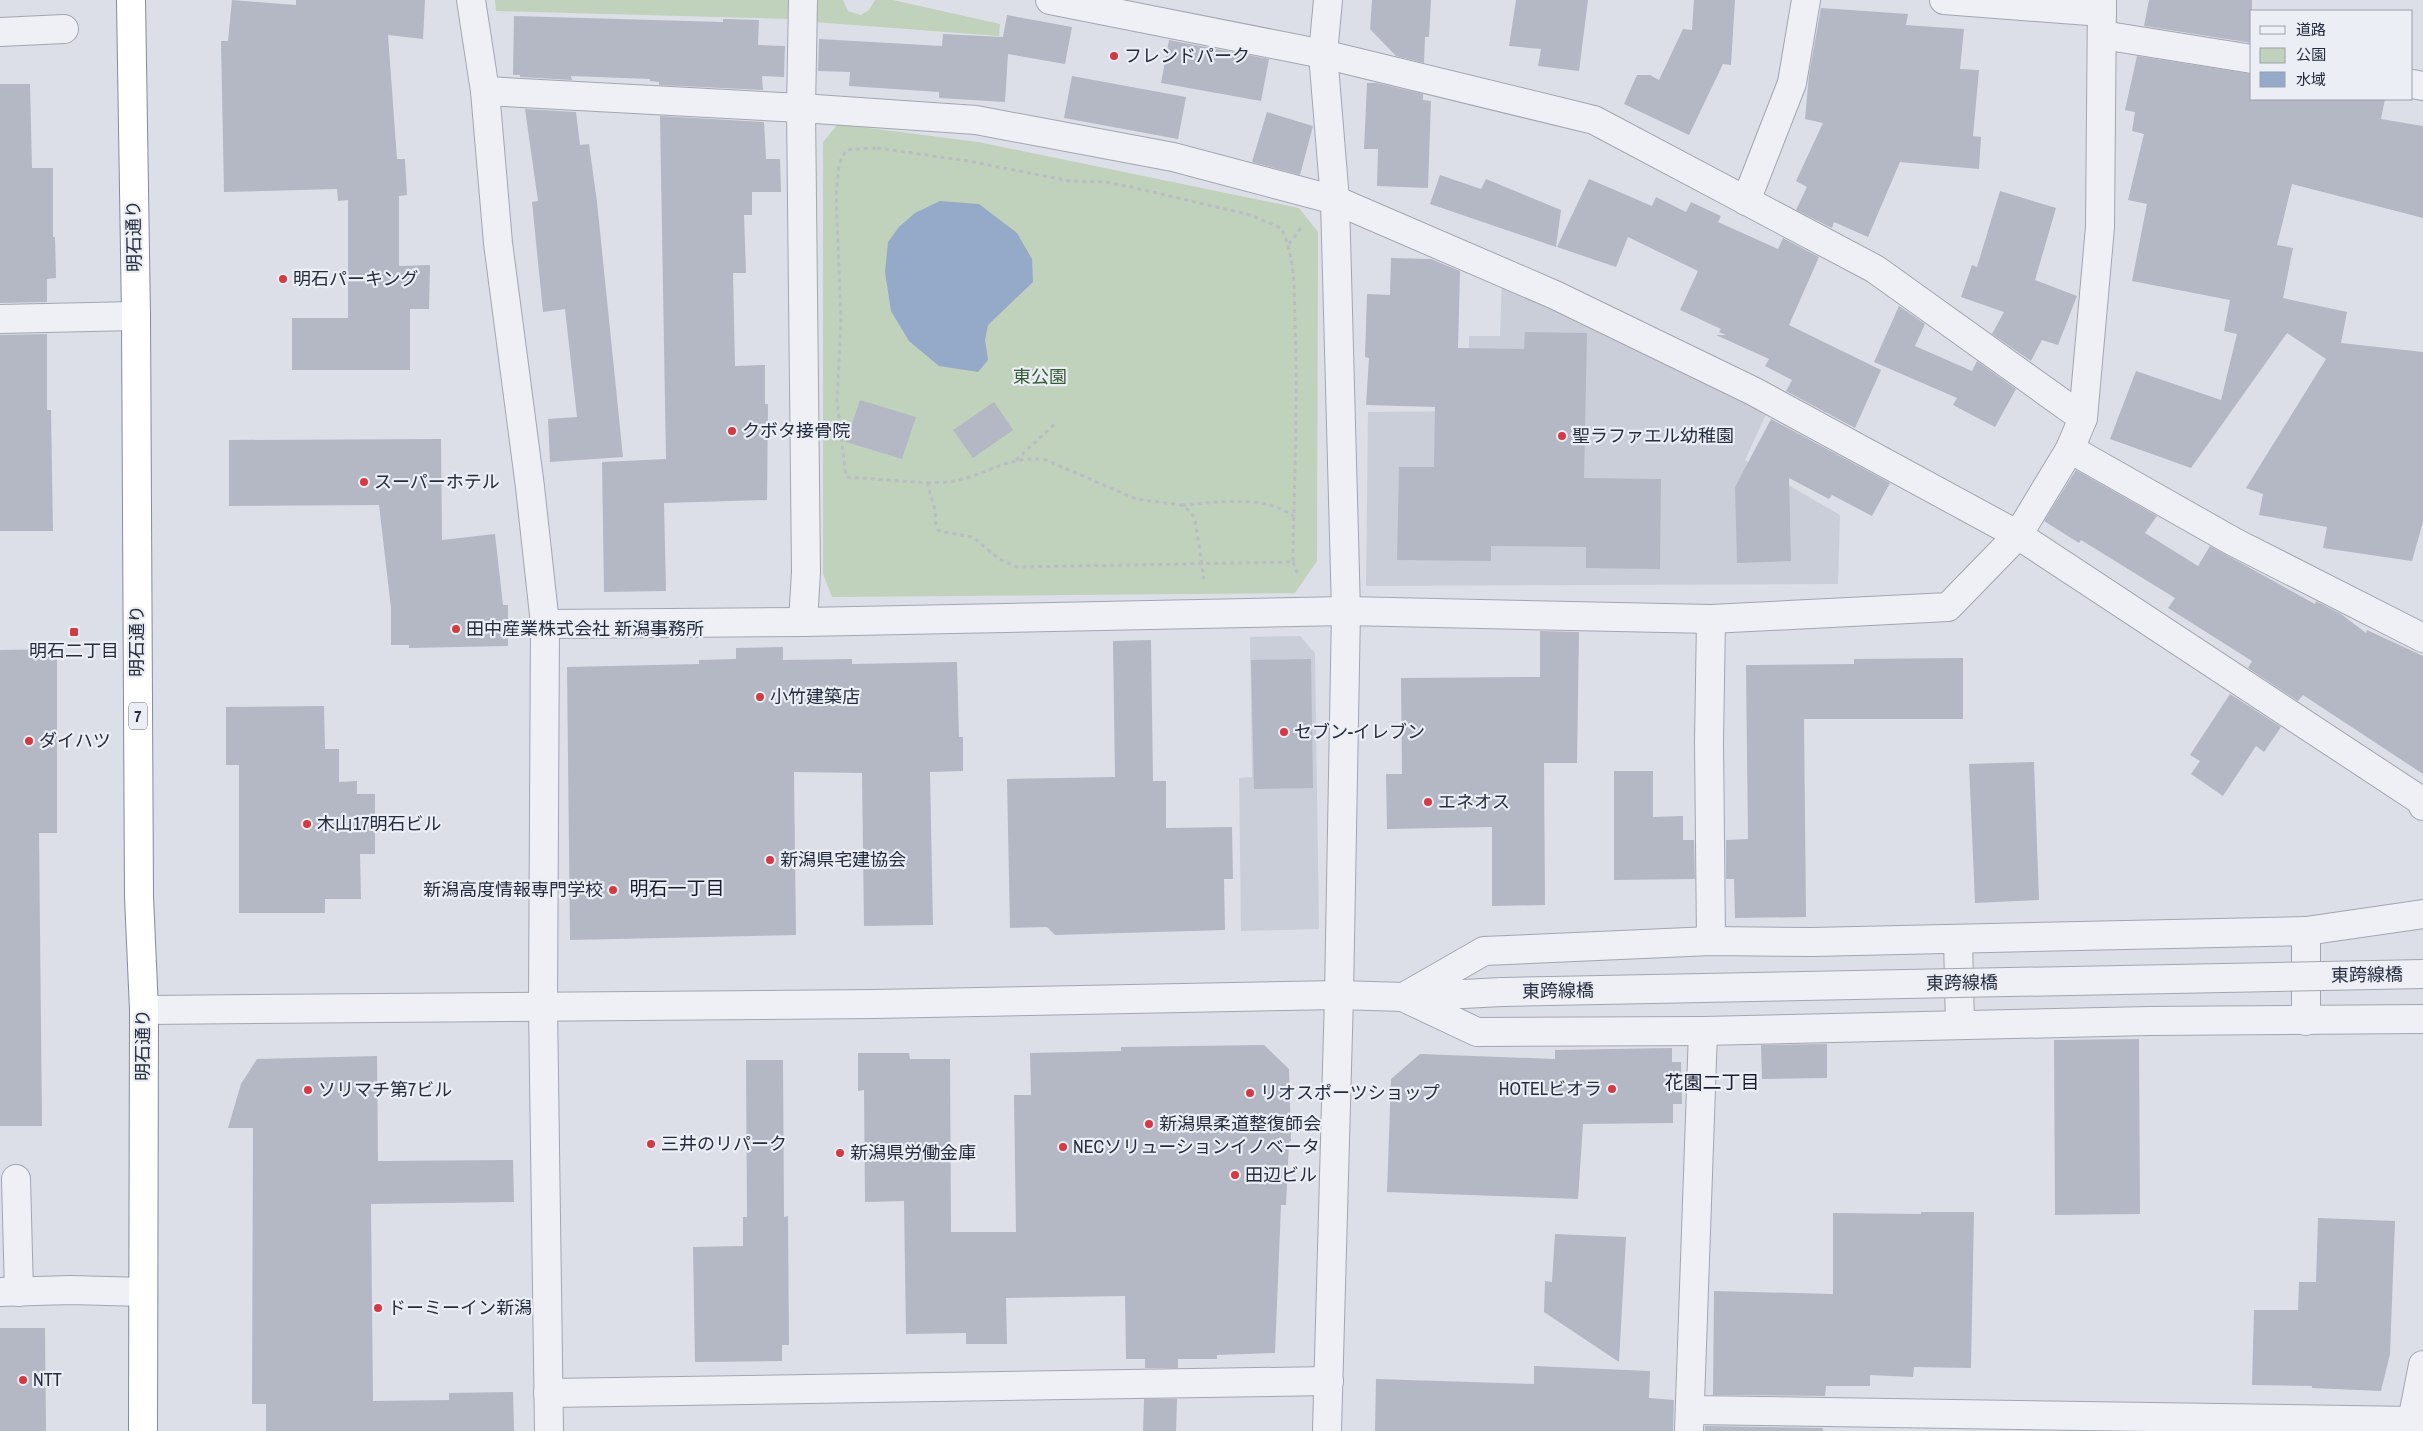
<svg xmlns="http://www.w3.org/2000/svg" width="2423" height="1431" viewBox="0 0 2423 1431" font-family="'Archivo Narrow','Noto Sans JP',sans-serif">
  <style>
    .built { fill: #caced9 }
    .green { fill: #c0d1bc }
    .water { fill: #95a9c9 }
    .building { fill: #b3b8c4 }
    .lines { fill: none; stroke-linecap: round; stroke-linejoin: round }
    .minor-casing { stroke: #a1a6b1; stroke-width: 30 }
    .highway-casing { stroke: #838b9e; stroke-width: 30 }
    .path { stroke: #babdc5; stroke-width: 3; stroke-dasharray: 4 4; stroke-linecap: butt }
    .minor { stroke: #eff0f5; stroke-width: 28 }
    .highway { stroke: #fff; stroke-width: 28 }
    .minor-bridge-casing { stroke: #a1a6b1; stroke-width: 30; stroke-linecap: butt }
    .minor-bridge { stroke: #eff0f5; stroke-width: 28 }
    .poi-dot { fill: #d33a42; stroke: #ebeef5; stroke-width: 2 }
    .labels { text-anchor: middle; stroke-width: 4.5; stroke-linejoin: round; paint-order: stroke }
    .shield { fill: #ebeef5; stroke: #606674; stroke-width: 1 }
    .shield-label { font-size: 16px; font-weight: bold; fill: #252c3d }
    .poi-label { font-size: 18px; fill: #252c3d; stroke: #ebeef5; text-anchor: start }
    .street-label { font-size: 18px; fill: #252c3d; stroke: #ebeef5 }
    .park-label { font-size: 18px; fill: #365a32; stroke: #ebeef5 }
    .neighbourhood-label { font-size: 19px; fill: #181d2e; stroke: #ebeef5 }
  </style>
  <rect width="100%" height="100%" fill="#dcdfe7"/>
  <!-- built -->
  <g class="built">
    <polygon points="1502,277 1768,410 1745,460 1840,515 1838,584 1366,586 1368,412 1469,411 1469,336 1500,336"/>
    <polygon points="1300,636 1315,653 1319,929 1241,931 1239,778 1252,777 1250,637"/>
  </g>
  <!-- green -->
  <g class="green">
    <polygon points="495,0 789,0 789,19 496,11"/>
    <polygon points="815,0 843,0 848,11 861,15 869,10 875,0 893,0 1000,24 999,36 814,22"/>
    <polygon points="838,124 978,142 1299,208 1318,232 1317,561 1295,593 832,597 823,574 823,142"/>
  </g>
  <!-- water -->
  <polygon class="water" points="940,201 979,204 1017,233 1032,259 1033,282 988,325 985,340 988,360 978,372 939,366 909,341 891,311 885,272 888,242 899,227 915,213"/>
  <!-- building -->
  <g class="building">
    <polygon points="232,0 296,5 296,0 425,0 423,39 388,35 397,159 405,159 407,195 399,196 399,266 430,265 429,309 410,309 410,370 292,370 292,318 348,318 348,200 338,201 337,189 224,192 221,41 228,41"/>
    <polygon points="1372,0 1431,0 1429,37 1425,37 1424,63 1396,56 1370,29"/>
    <polygon points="1516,0 1588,0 1579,71 1538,66 1541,49 1509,46"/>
    <polygon points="1694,0 1735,0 1731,65 1723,64 1689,135 1624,104 1637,75 1650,75 1659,80 1683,29 1692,30"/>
    <polygon points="2149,0 2252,0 2252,43 2144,26"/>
    <polygon points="1821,8 1908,14 1906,25 1964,29 1960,69 1979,70 1973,136 1981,137 1979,169 1900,162 1868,237 1834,222 1832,228 1796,210 1807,187 1796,181 1823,123 1805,119 1809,75"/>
    <polygon points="1007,15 1072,27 1065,64 1008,54 1005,102 939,98 939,92 849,86 850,72 818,71 819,39 942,46 943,34 1003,37"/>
    <polygon points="514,16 723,22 723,19 759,20 758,45 785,46 784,77 762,76 763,90 659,85 659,82 650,81 650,79 571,76 572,80 520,77 520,75 513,75"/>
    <polygon points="1169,40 1269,59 1261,101 1161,83"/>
    <polygon points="2137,56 2252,74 2252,99 2385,99 2381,119 2423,126 2423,218 2292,184 2277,245 2293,248 2283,298 2347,312 2341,343 2423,352 2423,522 2412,561 2323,548 2327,527 2259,515 2263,494 2246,488 2326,359 2287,333 2191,468 2110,439 2136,371 2221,400 2237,334 2224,331 2230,300 2132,281 2147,204 2128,200 2144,134 2132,131 2135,112 2125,110"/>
    <polygon points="1072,76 1186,97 1178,139 1064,118"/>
    <polygon points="1367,83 1377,83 1423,94 1423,100 1431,101 1428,188 1377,186 1378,149 1364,149"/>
    <polygon points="0,84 30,84 32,168 53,168 53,237 55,237 56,278 47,279 47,302 0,303"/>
    <polygon points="525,109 576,112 580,145 589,144 597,202 623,457 550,462 548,419 577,417 565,309 543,312 532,202 538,201"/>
    <polygon points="1267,112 1313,126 1300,175 1252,162"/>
    <polygon points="660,116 764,122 766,159 780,159 781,192 752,192 752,215 744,215 746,273 733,273 735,366 765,365 765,404 768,404 767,500 664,503 666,591 604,592 602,462 666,459"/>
    <polygon points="1440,175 1481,189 1486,179 1561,210 1556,247 1430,204"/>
    <polygon points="1589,179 1652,206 1656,197 1686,212 1691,202 1721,216 1718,222 1778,249 1783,238 1819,257 1789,325 1881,370 1855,428 1786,391 1792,380 1765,366 1769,359 1716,335 1726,335 1719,332 1721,329 1680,310 1698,271 1628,237 1616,267 1557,247"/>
    <polygon points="2000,191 2056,208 2035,280 2077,296 2058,345 2042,340 2031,361 1992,334 2004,312 1961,297 1972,265 1977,267"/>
    <polygon points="1391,258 1431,259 1460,271 1458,348 1524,349 1525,332 1587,333 1584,478 1661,479 1660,569 1586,568 1586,547 1491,546 1491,561 1397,560 1399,467 1434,467 1435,407 1366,405 1369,358 1365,357 1367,294 1390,295"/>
    <polygon points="1899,306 1925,324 1915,346 1972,371 1977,361 2016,389 1995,427 1953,405 1957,398 1874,362"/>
    <polygon points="47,334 47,410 51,410 53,531 0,531 0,335"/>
    <polygon points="860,400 916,417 902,459 846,442"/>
    <polygon points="994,402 1013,430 973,458 953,430"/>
    <polygon points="1771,419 1890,483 1872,516 1832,495 1829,499 1789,478 1791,561 1737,563 1735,487"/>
    <polygon points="441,439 442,540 495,534 503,605 508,605 508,646 409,648 409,645 391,645 391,608 379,505 229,506 229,440"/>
    <polygon points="2076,470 2157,516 2145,533 2198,566 2210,546 2315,604 2316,601 2341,614 2366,633 2367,630 2423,656 2423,774 2303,695 2298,701 2248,668 2252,661 2168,608 2175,598 2081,540 2079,543 2044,521"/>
    <polygon points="1540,631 1579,632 1577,763 1544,763 1545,905 1492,906 1492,827 1387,829 1386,774 1402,774 1401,678 1540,677"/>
    <polygon points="1151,640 1153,781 1166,781 1166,828 1232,827 1233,879 1224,879 1225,930 1055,935 1047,927 1010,928 1007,779 1115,777 1113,641"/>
    <polygon points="783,647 783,660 852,659 852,664 957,662 959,737 963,737 963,771 930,772 933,925 864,926 862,773 794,772 796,935 570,940 567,667 699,664 699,660 736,659 736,648"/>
    <polygon points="57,649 57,833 39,833 42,1126 0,1126 0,650"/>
    <polygon points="1963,658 1963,719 1804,719 1806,917 1735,918 1734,879 1726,879 1726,840 1748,839 1746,665 1854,664 1854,659"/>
    <polygon points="1311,659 1313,788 1254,789 1251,660"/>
    <polygon points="2230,694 2281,727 2264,752 2256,746 2223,796 2191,774 2200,761 2190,755"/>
    <polygon points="324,706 325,749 339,749 339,782 357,781 357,794 375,794 375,854 360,854 361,899 325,899 325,913 239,913 239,765 226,765 226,707"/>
    <polygon points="2034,762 2039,900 1975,903 1969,764"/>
    <polygon points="1614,771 1653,771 1653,817 1683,816 1683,840 1694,840 1695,879 1614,880"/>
    <polygon points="2139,1039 2140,1214 2055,1215 2054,1040"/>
    <polygon points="1827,1044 1827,1078 1762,1079 1761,1045"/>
    <polygon points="1264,1045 1289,1069 1291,1141 1289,1142 1286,1205 1281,1205 1275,1353 1217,1355 1217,1359 1178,1359 1178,1368 1145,1368 1145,1359 1126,1359 1125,1296 1006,1298 1007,1344 966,1344 966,1333 906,1334 904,1201 865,1202 864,1090 858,1091 858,1053 909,1053 910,1059 950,1059 951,1232 1016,1232 1014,1095 1031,1095 1030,1053 1121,1051 1121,1047"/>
    <polygon points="1672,1048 1672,1062 1681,1062 1682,1104 1673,1104 1673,1123 1583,1124 1578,1199 1387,1192 1391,1079 1420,1054 1555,1059 1555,1050"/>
    <polygon points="377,1056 378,1161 513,1160 514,1202 371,1204 373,1401 449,1400 449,1393 513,1392 514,1431 266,1431 266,1404 252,1404 253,1128 228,1128 241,1084 257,1059"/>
    <polygon points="746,1060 783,1060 784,1217 788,1216 789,1345 782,1345 782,1361 695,1362 693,1247 743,1246 743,1217 747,1217"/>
    <polygon points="1921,1212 1974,1212 1971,1368 1914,1367 1913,1377 1870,1375 1870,1386 1826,1386 1825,1396 1713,1395 1714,1291 1833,1294 1833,1213 1921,1214"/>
    <polygon points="2318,1218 2395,1221 2390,1354 2381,1391 2312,1388 2312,1386 2252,1385 2254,1310 2298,1310 2299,1282 2316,1282"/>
    <polygon points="1555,1234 1626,1237 1619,1362 1544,1312 1545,1281 1552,1282"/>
    <polygon points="0,1328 45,1328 46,1431 0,1431"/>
    <polygon points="1534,1366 1650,1371 1649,1398 1674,1400 1673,1431 1375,1431 1376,1379 1534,1384"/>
    <polygon points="1144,1399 1177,1399 1176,1431 1143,1431"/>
    <polygon points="1705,1426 1823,1428 1823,1431 1705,1431"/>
  </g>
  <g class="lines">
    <!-- minor casing -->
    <g class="minor-casing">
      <g id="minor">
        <polyline points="471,0 485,91 498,243 530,487 545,624 543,1005 549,1431"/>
        <polyline points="803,0 801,108 806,572 803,622"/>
        <polyline points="1050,0 1323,54 1594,120 1875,269 2083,418"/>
        <polyline points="1944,0 2102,12"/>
        <polyline points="0,32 64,29"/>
        <polyline points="2102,35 2252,59"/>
        <polyline points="2412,84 2423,86"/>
        <polyline points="485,91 801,108 976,120 1173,157 1335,200 1555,295 1753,391 2018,535 2420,800 2423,806"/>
        <polyline points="1746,201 1792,83 1806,0"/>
        <polyline points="0,319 136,316"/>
        <polyline points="2070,449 2234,542 2423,638"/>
        <polyline points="1711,619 1709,742 1711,941"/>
        <polyline points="545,624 803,622 1346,611 1711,619 1948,607 2018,535 2070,449 2083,418 2100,227 2102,0"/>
        <polyline points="2306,931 2306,1021"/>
        <polyline points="1958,939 1960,1025"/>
        <polyline points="1409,994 1484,951 1711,941 1812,942 2306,931 2423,914"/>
        <polyline points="1407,999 1477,1032 1703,1031 2149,1021 2423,1019"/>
        <polyline points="144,1010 874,1004 1339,995 1404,997 1502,992"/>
        <polyline points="16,1179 19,1292"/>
        <polyline points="0,1292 71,1290 143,1292"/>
        <polyline points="548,1393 1329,1381"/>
        <polyline points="1690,1410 2413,1421"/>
        <polyline points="1327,1431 1339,995 1346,611 1335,200 1323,54 1328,0"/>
        <polyline points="1689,1431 1703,1031"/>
        <polyline points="2410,1431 2423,1365"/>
      </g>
    </g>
    <!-- highway casing -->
    <g class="highway-casing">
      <polyline id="highway" points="131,0 136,316 139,897 144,1010 143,1431"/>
    </g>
    <!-- path -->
    <g class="path">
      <path d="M877,148L968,161L1070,181L1105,182L1136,188L1250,215L1281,228C1296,258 1294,292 1295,325C1298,404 1294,483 1293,562L1017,567L999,559L973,537L939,531L936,525L935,510L927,483L846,477L837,400L841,319L836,196L839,164L846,150Z"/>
      <polyline points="1289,244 1301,228"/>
      <polyline points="1016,460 1057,422"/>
      <path d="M927,483C936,482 945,483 954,481C987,475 1010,454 1046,460L1136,499L1181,505L1190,511L1195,519L1204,579"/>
      <path d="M1182,505C1209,503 1251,497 1276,507C1282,509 1288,513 1294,516"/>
      <polyline points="1293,562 1299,577"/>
    </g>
    <!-- minor -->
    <use href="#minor" class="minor"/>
    <!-- highway -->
    <use href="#highway" class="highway"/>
    <!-- minor-bridge casing -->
    <g class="minor-bridge-casing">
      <polyline id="minor-bridge" points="1502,992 2423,974"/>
    </g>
    <!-- minor-bridge -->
    <use href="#minor-bridge" class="minor-bridge"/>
  </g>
  <!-- markers -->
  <g class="poi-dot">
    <circle cx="1114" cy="56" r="5"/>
    <circle cx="283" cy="279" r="5"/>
    <circle cx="732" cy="431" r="5"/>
    <circle cx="1562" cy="436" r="5"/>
    <circle cx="364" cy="482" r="5"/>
    <circle cx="456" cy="629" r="5"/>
    <rect x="69" y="627" width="10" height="10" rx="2.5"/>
    <circle cx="760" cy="697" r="5"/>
    <circle cx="1284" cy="732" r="5"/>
    <circle cx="29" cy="741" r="5"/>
    <circle cx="1428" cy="802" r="5"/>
    <circle cx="307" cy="824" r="5"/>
    <circle cx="770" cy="860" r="5"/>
    <circle cx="613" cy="890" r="5"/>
    <circle cx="1612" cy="1089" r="5"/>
    <circle cx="308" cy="1090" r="5"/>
    <circle cx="1250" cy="1093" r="5"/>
    <circle cx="1149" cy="1124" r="5"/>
    <circle cx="651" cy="1144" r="5"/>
    <circle cx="1063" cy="1147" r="5"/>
    <circle cx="840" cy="1153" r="5"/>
    <circle cx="1235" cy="1175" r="5"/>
    <circle cx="378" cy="1308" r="5"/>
    <circle cx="23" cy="1380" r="5"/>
  </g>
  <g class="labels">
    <!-- shield labels -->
    <rect class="shield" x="129" y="702.5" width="18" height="27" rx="4"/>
    <g class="shield-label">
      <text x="138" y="722">7</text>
    </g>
    <!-- poi labels -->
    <g class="poi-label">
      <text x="1124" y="62">フレンドパーク</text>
      <text x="293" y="285">明石パーキング</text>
      <text x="742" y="437">クボタ接骨院</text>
      <text x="1572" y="442">聖ラファエル幼稚園</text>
      <text x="374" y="488">スーパーホテル</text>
      <text x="466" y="635">田中産業株式会社 新潟事務所</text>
      <text x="74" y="657" text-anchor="middle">明石二丁目</text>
      <text x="770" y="703">小竹建築店</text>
      <text x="1294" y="738">セブン-イレブン</text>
      <text x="39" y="747">ダイハツ</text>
      <text x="1438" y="808">エネオス</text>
      <text x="317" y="830">木山17明石ビル</text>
      <text x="780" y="866">新潟県宅建協会</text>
      <text x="603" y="896" text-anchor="end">新潟高度情報専門学校</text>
      <text x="1602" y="1095" text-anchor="end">HOTELビオラ</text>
      <text x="318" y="1096">ソリマチ第7ビル</text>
      <text x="1260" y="1099">リオスポーツショップ</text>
      <text x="1159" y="1130">新潟県柔道整復師会</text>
      <text x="661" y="1150">三井のリパーク</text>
      <text x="1073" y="1153">NECソリューションイノベータ</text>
      <text x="850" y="1159">新潟県労働金庫</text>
      <text x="1245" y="1181">田辺ビル</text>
      <text x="388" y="1314">ドーミーイン新潟</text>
      <text x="33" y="1386">NTT</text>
    </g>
    <!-- street labels -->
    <g class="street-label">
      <text transform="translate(134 236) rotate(-91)" y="6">明石通り</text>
      <text transform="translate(137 641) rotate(-90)" y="6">明石通り</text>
      <text transform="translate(2367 975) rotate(-1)" y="6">東跨線橋</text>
      <text transform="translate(1962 983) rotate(-1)" y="6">東跨線橋</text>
      <text transform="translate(1558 991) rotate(-1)" y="6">東跨線橋</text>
      <text transform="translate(143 1045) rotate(-90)" y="6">明石通り</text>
    </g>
    <!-- park labels -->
    <g class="park-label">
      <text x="1040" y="383">東公園</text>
    </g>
    <!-- neighbourhood labels -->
    <g class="neighbourhood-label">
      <text x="677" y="895">明石一丁目</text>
      <text x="1712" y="1089">花園二丁目</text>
    </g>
  </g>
  <!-- legend -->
  <rect x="2250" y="10" width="162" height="90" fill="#ebeef5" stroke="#9ca0ab"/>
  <rect x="2260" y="26" width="25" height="8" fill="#eff0f5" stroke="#9ca0ab"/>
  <text x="2296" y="35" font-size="15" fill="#252c3d">道路</text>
  <rect x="2260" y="48" width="25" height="15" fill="#c0d1bc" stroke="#9ca0ab"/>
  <text x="2296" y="60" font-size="15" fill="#252c3d">公園</text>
  <rect x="2260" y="72" width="25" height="15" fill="#95a9c9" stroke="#9ca0ab"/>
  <text x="2296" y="85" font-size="15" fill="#252c3d">水域</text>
</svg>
